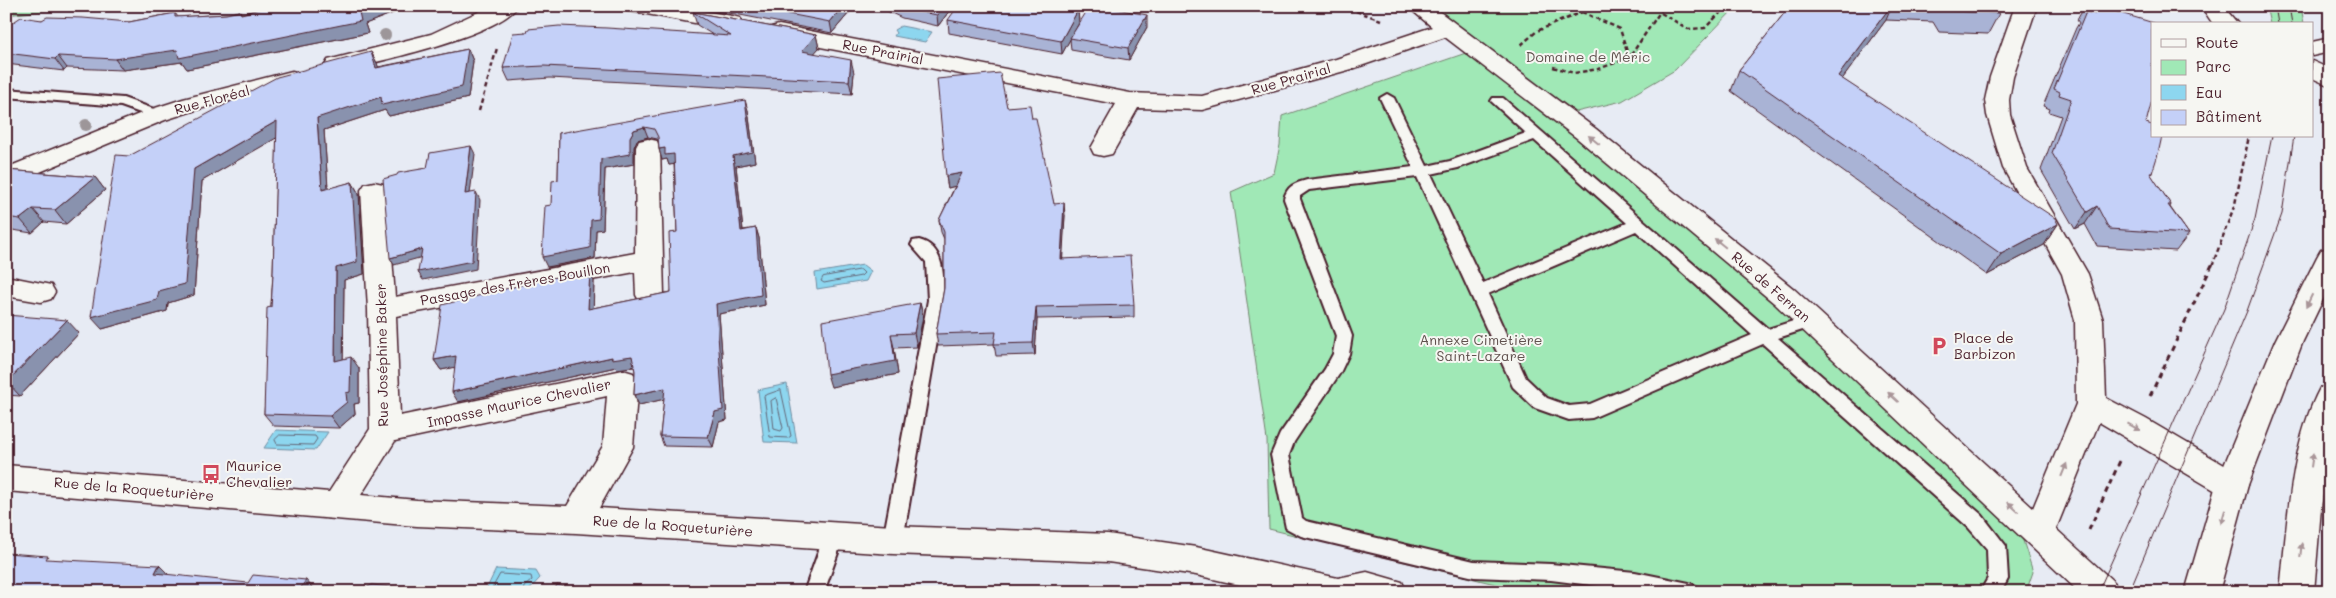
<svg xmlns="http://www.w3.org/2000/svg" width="2336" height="598" viewBox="0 0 2336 598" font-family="Mali,sans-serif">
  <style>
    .green { fill: #a0e8b6; stroke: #758470 }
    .water { fill: #8dd6ef; stroke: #728da1 }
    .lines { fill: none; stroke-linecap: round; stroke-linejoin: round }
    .shore { stroke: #656879; stroke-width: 1 }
    .lane-casing { stroke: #4a1f2b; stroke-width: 4 }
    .street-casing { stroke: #4a1f2b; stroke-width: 3 }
    .primary-casing { stroke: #4a1f2b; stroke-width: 3 }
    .path-far1 { stroke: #4a1f2b; stroke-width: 2.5; stroke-dasharray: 4.5 3; stroke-linecap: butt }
    .path { stroke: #4a1f2b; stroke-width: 3; stroke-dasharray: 5.5 4.5; stroke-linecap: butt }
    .lane { fill: #f6f6f2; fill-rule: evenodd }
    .street { fill: #f6f6f2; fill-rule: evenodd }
    .primary { fill: #f6f6f2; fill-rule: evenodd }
    .tram { stroke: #4a1f2b; stroke-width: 1 }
    .tree { fill: #9d9699 }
    .wall { fill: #a9b3d5; stroke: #4a1f2b }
    .shaded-wall { fill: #8992ae; stroke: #4a1f2b }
    .building { fill: #c4d0f8; stroke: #4a1f2b }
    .oneway { fill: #a99598 }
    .labels { text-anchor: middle; stroke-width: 4; stroke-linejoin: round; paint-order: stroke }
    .street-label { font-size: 14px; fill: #4a1f2b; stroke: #f6f6f2 }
    .park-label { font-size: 14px; fill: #60514e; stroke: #f6f6f2 }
    .poi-label { font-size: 14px; fill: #4a1f2b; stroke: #f6f6f2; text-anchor: start }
  </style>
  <rect width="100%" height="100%" fill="#e7ebf4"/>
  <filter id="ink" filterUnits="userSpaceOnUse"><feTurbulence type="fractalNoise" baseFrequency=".02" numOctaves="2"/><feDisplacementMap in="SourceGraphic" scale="10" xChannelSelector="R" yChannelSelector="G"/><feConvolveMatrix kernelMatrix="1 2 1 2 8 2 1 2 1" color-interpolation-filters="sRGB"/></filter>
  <g filter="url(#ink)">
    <!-- green -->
    <g class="green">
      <polygon points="6,6 88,6 6,15"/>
      <polygon points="1434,6 1737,6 1675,70 1622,101 1576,112 1510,65"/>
      <polygon points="2266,6 2301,6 2304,24 2270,24"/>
      <polygon points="1466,53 1670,210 1820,342 2019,528 2033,572 2026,592 1528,592 1269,529 1267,440 1231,192 1274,173 1280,145 1282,116"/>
    </g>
    <!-- water -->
    <g class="water">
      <polygon points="901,26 932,32 925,42 894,36 896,33 894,30"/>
      <polygon points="863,265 871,271 866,281 817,289 815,273"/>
      <polygon points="787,384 797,443 764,442 758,390"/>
      <polygon points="276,430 328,432 316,450 264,448"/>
      <polygon points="496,569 536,571 540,578 527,592 485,592"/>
    </g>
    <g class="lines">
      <!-- shore -->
      <g class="shore">
        <polygon points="861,270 864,273 861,276 824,283 821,281 823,277"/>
        <polygon points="781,390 791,436 788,438 770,437 764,396"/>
        <polygon points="776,398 783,428 781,431 774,429 771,401"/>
        <polygon points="280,435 315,436 317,439 313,445 277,444 275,440"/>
        <polyline points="490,592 500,574 531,576 532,580 524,587 523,592"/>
      </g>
      <!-- lane casing -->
      <g class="lane-casing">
        <g id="lane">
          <polygon points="6,89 123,98 162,112 164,115 157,119 121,106 6,97"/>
          <path d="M1387,94L1394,98L1427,166L1450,161L1526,133L1491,101L1493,98H1503L1768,329L1812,315L1818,317L1820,321L1818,325L1778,338L1982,515L2006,546L2008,579L2001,592H1980L1988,578L1987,549L1968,527L1763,344L1592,418L1569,420L1535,408L1513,387L1417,177L1309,190L1300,196V199L1352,336L1349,354L1340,373L1294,442L1289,455L1302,518L1306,521L1474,561L1551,564L1635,572L1689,583L1696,586L1699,592H1646L1551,580L1474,577L1301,536L1286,528L1271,455L1280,434L1325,369L1333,354L1336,336L1284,199C1287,186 1295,183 1307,180L1413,167L1380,98ZM1534,140L1627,223L1483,283L1431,174L1458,168ZM1636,231L1752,335L1590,404L1569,406L1547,398L1526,378L1488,294Z"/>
          <path d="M919,240C946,247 943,278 944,300L903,540L900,546L893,548L886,546L883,540L928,300L926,262L911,245L913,241Z"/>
          <polygon points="834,528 841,530 844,536 824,592 804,592 824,536 827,530"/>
        </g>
      </g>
      <!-- street casing -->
      <g class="street-casing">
        <g id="street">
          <path d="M491,6H518C497,37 374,62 336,72L328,70L325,65L328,60L431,34Z"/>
          <polygon points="625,6 674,6 732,16 740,18 743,23 740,28 732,30 636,12 628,11"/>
          <polygon points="1407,6 1432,6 1596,129 1794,289 2033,508 2076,404 2075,320 2062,274 2003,168 1987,115 1985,100 1990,77 2015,6 2037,6 2013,77 2009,100 2010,115 2027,168 2088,274 2103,320 2106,398 2146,419 2243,476 2248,485 2243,494 2232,498 2221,494 2099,422 2056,529 2114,582 2119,592 2079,592 1774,303 1578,139 1445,37 1352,69 1202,110 1138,108 1112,154 1103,156 1094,154 1091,148 1116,104 779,39 771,37 768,32 771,27 779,25 1130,93 1202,96 1336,59 1432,27"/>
          <polygon points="2201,6 2223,6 2238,24 2213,24"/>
          <polygon points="2330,38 2330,52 2312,56 2312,42"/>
          <polygon points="2312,61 2330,69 2330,86 2312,78"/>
          <polygon points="292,71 300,73 303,78 300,83 199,109 165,120 6,186 6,168 149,110 183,99"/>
          <path d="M648,139L657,141L660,147L664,295L660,302L650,305L640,302L636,295L635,272L396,316L400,416L623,370L633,373L638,381L633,447L599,508L893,526L1108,534L1196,547L1338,578L1367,572L1402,582L1407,592H1270L1196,575L1108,562L893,554L576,533L417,526L6,491V465L329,492L370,429L368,309L361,190L365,184L374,182L383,184L387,190L395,297L635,253L636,147L639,141ZM607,396L603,446L567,506L417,500L361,495L395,441Z"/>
          <polygon points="6,276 51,285 55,292 51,299 41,302 6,296"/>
        </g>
      </g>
      <!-- primary casing -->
      <g class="primary-casing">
        <g id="primary">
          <polygon points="2330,248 2330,285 2303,341 2248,485 2219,592 2185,592 2216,485 2275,341 2317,257 2321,250"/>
          <path d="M2330,385V446L2321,508L2314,592H2280C2287,529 2290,444 2320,388Z"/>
        </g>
      </g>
      <!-- path-far1 -->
      <g class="path-far1">
        <polyline points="427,6 434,9"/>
        <polyline points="1342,6 1381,20"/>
        <polyline points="1560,6 1582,12 1620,29 1629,58"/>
        <polyline points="1661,13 1688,29 1705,28 1727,6"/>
        <polyline points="1521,45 1537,31 1582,12"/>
        <polyline points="1553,67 1574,73 1598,69 1629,58 1664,6"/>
        <polyline points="479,111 497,48"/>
        <polyline points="2212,266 2235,204 2249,136"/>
      </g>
      <!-- path -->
      <g class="path">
        <polyline points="2150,396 2212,265"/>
        <polyline points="2089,530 2120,461"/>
      </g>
      <!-- lane -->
      <use href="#lane" class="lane"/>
      <!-- street -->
      <use href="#street" class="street"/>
      <!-- primary -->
      <use href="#primary" class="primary"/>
      <!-- tram -->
      <g class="tram">
        <polyline points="2275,6 2278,24"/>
        <polyline points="2289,6 2292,24"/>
        <polyline points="2098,592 2224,309 2255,219 2272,136"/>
        <polyline points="2129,592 2247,311 2282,214 2294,136"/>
      </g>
    </g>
    <!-- trees -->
    <g class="tree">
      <circle cx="385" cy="35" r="6"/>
      <circle cx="86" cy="125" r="6"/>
    </g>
    <!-- wall -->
    <g class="wall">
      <polygon points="269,6 411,6 365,24 368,33 187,69 182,62 123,70 67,68 64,71 6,64 6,27 42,20 129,22 175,13 178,17 226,14 240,11 241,13 245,13"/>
      <polygon points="680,6 855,6 832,33 735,14"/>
      <polygon points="876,6 953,6 938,26 902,18"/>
      <polygon points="1790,6 2003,6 1988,34 1939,32 1933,22 1886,20 1842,79 2058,224 2044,245 1987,275 1731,91 1739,70"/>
      <polygon points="2085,6 2097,6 2146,123 2152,173 2151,175 2171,205 2170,207 2189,234 2176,251 2097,246 2085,224 2075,229 2041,170 2061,116 2049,112 2050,109 2043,106 2076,28 2079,23 2077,20"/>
      <polygon points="1078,10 1079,23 1075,30 1147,27 1129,60 1071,50 1070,39 1062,54 949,33 948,20"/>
      <polygon points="693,12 816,35 819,48 814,53 854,73 852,94 550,78 509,81 503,68 713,35 697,25"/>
      <polygon points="468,49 473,61 468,98 389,116 385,110 324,130 328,189 352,182 359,194 364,274 344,280 343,359 359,368 359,403 354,404 355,414 339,428 274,426 264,414 273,274 277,137 202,181 194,295 168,303 167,311 102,329 129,156 371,52 377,63 378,67"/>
      <polygon points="1007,107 1032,118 1054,204 1065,215 1062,258 1134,305 1134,317 1037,319 1035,355 996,356 994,344 938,346 936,334 944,288 944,239 941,232 939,220 955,186 948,188 946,176"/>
      <polygon points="748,110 755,162 736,166 743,230 756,228 759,238 765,305 719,314 727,420 719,422 713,447 664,446 660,436 664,399 639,405 634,395 635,371 634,367 617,369 616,367 458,402 455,367 441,370 434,360 590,271 594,281 593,308 671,292 677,232 674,164 669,165 667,159 662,160 659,149 658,141 657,139 648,137 637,140 634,147 634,164 605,169 603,229 596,230 595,258 547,267 551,205 558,180 559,133"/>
      <polygon points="6,170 95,177 105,190 66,224 44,222 32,233 6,229"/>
      <polygon points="920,303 923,316 917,347 894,348 898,374 831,387"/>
      <polygon points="6,315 79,333 20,396 6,395"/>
    </g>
    <!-- shaded-wall -->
    <g class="shaded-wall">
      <polygon points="375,6 411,6 365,24 368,33 187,69 182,62 123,70 115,59 359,12"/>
      <polygon points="843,6 855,6 832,33 830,22"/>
      <polygon points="944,6 953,6 938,26 937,15"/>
      <polygon points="1891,6 1892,6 1886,20 1829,97 1838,76"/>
      <polygon points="1078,10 1079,23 1062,54 1061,41"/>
      <polygon points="1147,15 1147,27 1129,60 1128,48"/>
      <polygon points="816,35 819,48 805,64 802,51"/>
      <polygon points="468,49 473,61 468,98 389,116 385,110 324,130 329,202 322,190 317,118"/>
      <polygon points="371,52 377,63 382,79 376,68"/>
      <polygon points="58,56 67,68 64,71 55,59"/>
      <polygon points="851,60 854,73 852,94 849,81"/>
      <polygon points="745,100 748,110 755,162 736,166 744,241 741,231 733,156"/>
      <polygon points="277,121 285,133 202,181 194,295 168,303 167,311 102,329 91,317 159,291 194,169"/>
      <polygon points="644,127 648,137 637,140 634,147 634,164 605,169 603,229 596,230 595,258 547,267 542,257 591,220 601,159 630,137 634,130"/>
      <polygon points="471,146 475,154 469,202 465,194"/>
      <polygon points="665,148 674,154 677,164 669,165 667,159 662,160 659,149"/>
      <polygon points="962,173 963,184 948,188 946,176"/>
      <polygon points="95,177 105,190 66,224 55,210"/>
      <polygon points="352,182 359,194 364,274 344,280 343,373 335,361 336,268"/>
      <polygon points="476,192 480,200 476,269 423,280 418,272"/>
      <polygon points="1064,203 1065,215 1062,270 1061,259"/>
      <polygon points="2097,206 2085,224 2075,229 2087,212"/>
      <polygon points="33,209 44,222 32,233 20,219"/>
      <polygon points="2058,224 2044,245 1987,275 2001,254"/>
      <polygon points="756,228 759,238 765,305 719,314 727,420 719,422 713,447 708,437 715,412 716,304"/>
      <polygon points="422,249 426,256 394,265 390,258"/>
      <polygon points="590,271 594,281 593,319 588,309"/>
      <polygon points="920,303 923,316 917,347 914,333"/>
      <polygon points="1036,307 1037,319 1035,355 1033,343"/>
      <polygon points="67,320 79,333 20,396 7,382"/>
      <polygon points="891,334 894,348 898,374 831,387 827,374"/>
      <polygon points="456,356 462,366 441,370 434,360"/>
      <polygon points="632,356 637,366 617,369 616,367 458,402 452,392 612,357"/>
      <polygon points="351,357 359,368 359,403 354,404 355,414 339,428 330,416 346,393"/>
      <polygon points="665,388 669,398 639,405 634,395"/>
      <polygon points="159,565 172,578 155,573"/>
      <polygon points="306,580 316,592 298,592"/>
    </g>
    <!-- building -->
    <g class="building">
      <polygon points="269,6 375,6 359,12 361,21 179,58 177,50 115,59 58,56 55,59 6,53 6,27 21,17 42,20 47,17 83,18 129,22 175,13 175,17 226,14 240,11 241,14 245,13"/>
      <polygon points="747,6 843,6 830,22"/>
      <polygon points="897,6 944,6 937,15 900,8"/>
      <polygon points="958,6 1057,6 1078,10 1061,41 948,20"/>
      <polygon points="1090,6 1102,6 1147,15 1128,48 1070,38"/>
      <polygon points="1790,6 1891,6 1838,76 2055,218 2058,224 2001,254 1739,70"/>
      <polygon points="1946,6 2003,6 1999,13 1949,11"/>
      <polygon points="2089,6 2097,6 2157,24 2152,24 2152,100 2146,123 2152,125 2152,136 2162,136 2158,154 2152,173 2150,173 2171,205 2168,205 2189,234 2109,229 2097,206 2087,212 2052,153 2071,99 2059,95 2060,92 2054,89 2086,12 2095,14"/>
      <polygon points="693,12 816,35 802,51 851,60 849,81 544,66 503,68 513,33 527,32 528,29 559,26 607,28 731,36"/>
      <polygon points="468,49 462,87 382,105 381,97 317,118 322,190 352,182 357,262 336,268 335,361 351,357 350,392 346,393 347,402 330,416 264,414 267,308 271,307 273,274 277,121 194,169 185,284 159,291 157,300 91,317 116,155 129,156 277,77 371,52 376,68"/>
      <polygon points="1000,73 1007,107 1030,105 1032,118 1036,118 1054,204 1064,203 1061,259 1130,256 1134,305 1036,307 1033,343 994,344 996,332 936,334 944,288 944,232 939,220 962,173 946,176 937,79"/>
      <polygon points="745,100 752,152 733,156 741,231 756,228 761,295 716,304 723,410 715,412 708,437 660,436 665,388 634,395 635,371 632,356 612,359 612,357 452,392 456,356 434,360 442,305 541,280 590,271 588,309 671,292 669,233 677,232 674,154 665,155 665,148 659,149 658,137 654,129 644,127 634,130 630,137 630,154 601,159 599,219 591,220 590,248 542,257 545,206 551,205 552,181 558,180 559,133"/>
      <polygon points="471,146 465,194 476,192 472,261 418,272 422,249 390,258 383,179 397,175 398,173 427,168 430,153"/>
      <polygon points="6,170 95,177 55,210 33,209 20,219 6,217"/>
      <polygon points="920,303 914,333 891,334 895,361 827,374 822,321"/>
      <polygon points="6,315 67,320 7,382 6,382"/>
      <polygon points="6,553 48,556 46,559 159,565 155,573 248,583 253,575 306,580 298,592 6,592"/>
      <polygon points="372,585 421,590 420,592 357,592"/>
      <polygon points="557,585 583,592 553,592"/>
    </g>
    <!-- one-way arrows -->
    <defs><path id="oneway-solid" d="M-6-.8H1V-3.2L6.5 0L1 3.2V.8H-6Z" transform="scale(1.25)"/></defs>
    <g class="oneway">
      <use href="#oneway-solid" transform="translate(1594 140) rotate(-141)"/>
      <use href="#oneway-solid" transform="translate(1720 243) rotate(-141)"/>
      <use href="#oneway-solid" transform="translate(2309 301) rotate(116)"/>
      <use href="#oneway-solid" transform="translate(1893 397) rotate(-137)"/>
      <use href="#oneway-solid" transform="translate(2134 427) rotate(29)"/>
      <use href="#oneway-solid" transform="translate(2312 460) rotate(-82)"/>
      <use href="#oneway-solid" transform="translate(2064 470) rotate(-68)"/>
      <use href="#oneway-solid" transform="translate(2013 507) rotate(-137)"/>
      <use href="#oneway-solid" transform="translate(2223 517) rotate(106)"/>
      <use href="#oneway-solid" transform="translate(2301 550) rotate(-84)"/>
    </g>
  </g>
  <!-- icons -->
  <defs>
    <g id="parking-bare" transform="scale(1.5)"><path d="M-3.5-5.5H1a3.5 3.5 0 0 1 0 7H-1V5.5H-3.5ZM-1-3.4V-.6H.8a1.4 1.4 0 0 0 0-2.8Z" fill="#d1495b" stroke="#f6f6f2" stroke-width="2.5" paint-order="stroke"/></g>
    <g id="bus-bare" transform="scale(1.5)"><path d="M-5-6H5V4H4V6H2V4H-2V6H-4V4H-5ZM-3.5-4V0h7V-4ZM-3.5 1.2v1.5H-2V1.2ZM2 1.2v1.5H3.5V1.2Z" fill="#d1495b" stroke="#f6f6f2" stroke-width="2.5" paint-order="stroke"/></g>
  </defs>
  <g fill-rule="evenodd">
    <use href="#parking-bare" x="1939" y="346"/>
    <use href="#bus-bare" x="211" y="474"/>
  </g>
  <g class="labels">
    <!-- street labels -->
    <g class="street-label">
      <text transform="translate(883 52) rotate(11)" y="5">Rue Prairial</text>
      <text transform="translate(1291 79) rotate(-16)" y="5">Rue Prairial</text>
      <text transform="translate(212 100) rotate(-15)" y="5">Rue Floréal</text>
      <text transform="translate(515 284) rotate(-10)" y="5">Passage des Frères Bouillon</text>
      <text transform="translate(1771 287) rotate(41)" y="5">Rue de Ferran</text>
      <text transform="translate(382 355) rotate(-91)" y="5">Rue Joséphine Baker</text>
      <text transform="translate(519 403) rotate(-12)" y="5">Impasse Maurice Chevalier</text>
      <text transform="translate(134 489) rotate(5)" y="5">Rue de la Roqueturière</text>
      <text transform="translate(673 526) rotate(4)" y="5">Rue de la Roqueturière</text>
    </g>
    <!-- park labels -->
    <g class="park-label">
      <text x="1588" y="62">Domaine de Méric</text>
      <text x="1481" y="345">Annexe Cimetière<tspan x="1481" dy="16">Saint-Lazare</tspan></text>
    </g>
    <!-- poi labels -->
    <g class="poi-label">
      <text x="1954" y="343">Place de<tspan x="1954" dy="16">Barbizon</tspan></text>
      <text x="226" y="471">Maurice<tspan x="226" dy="16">Chevalier</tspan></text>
    </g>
  </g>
  <!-- margin -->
  <rect width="2336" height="598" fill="none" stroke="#f6f6f2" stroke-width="25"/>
  <rect x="12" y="12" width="2311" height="573" fill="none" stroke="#4a1f2b" stroke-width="2" filter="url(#ink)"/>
  <!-- legend -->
  <rect x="2151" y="22" width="162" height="115" fill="#f6f6f2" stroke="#b1a0a2"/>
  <rect x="2161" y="39" width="25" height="8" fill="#f6f6f2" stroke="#b1a0a2"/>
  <text x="2196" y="48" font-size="15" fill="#4a1f2b">Route</text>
  <rect x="2161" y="60" width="25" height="15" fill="#a0e8b6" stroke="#b1a0a2"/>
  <text x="2196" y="72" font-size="15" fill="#4a1f2b">Parc</text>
  <rect x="2161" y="85" width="25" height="15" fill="#8dd6ef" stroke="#b1a0a2"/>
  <text x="2196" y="98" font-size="15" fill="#4a1f2b">Eau</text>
  <rect x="2161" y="110" width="25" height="15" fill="#c4d0f8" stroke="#b1a0a2"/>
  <text x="2196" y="122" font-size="15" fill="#4a1f2b">Bâtiment</text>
</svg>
